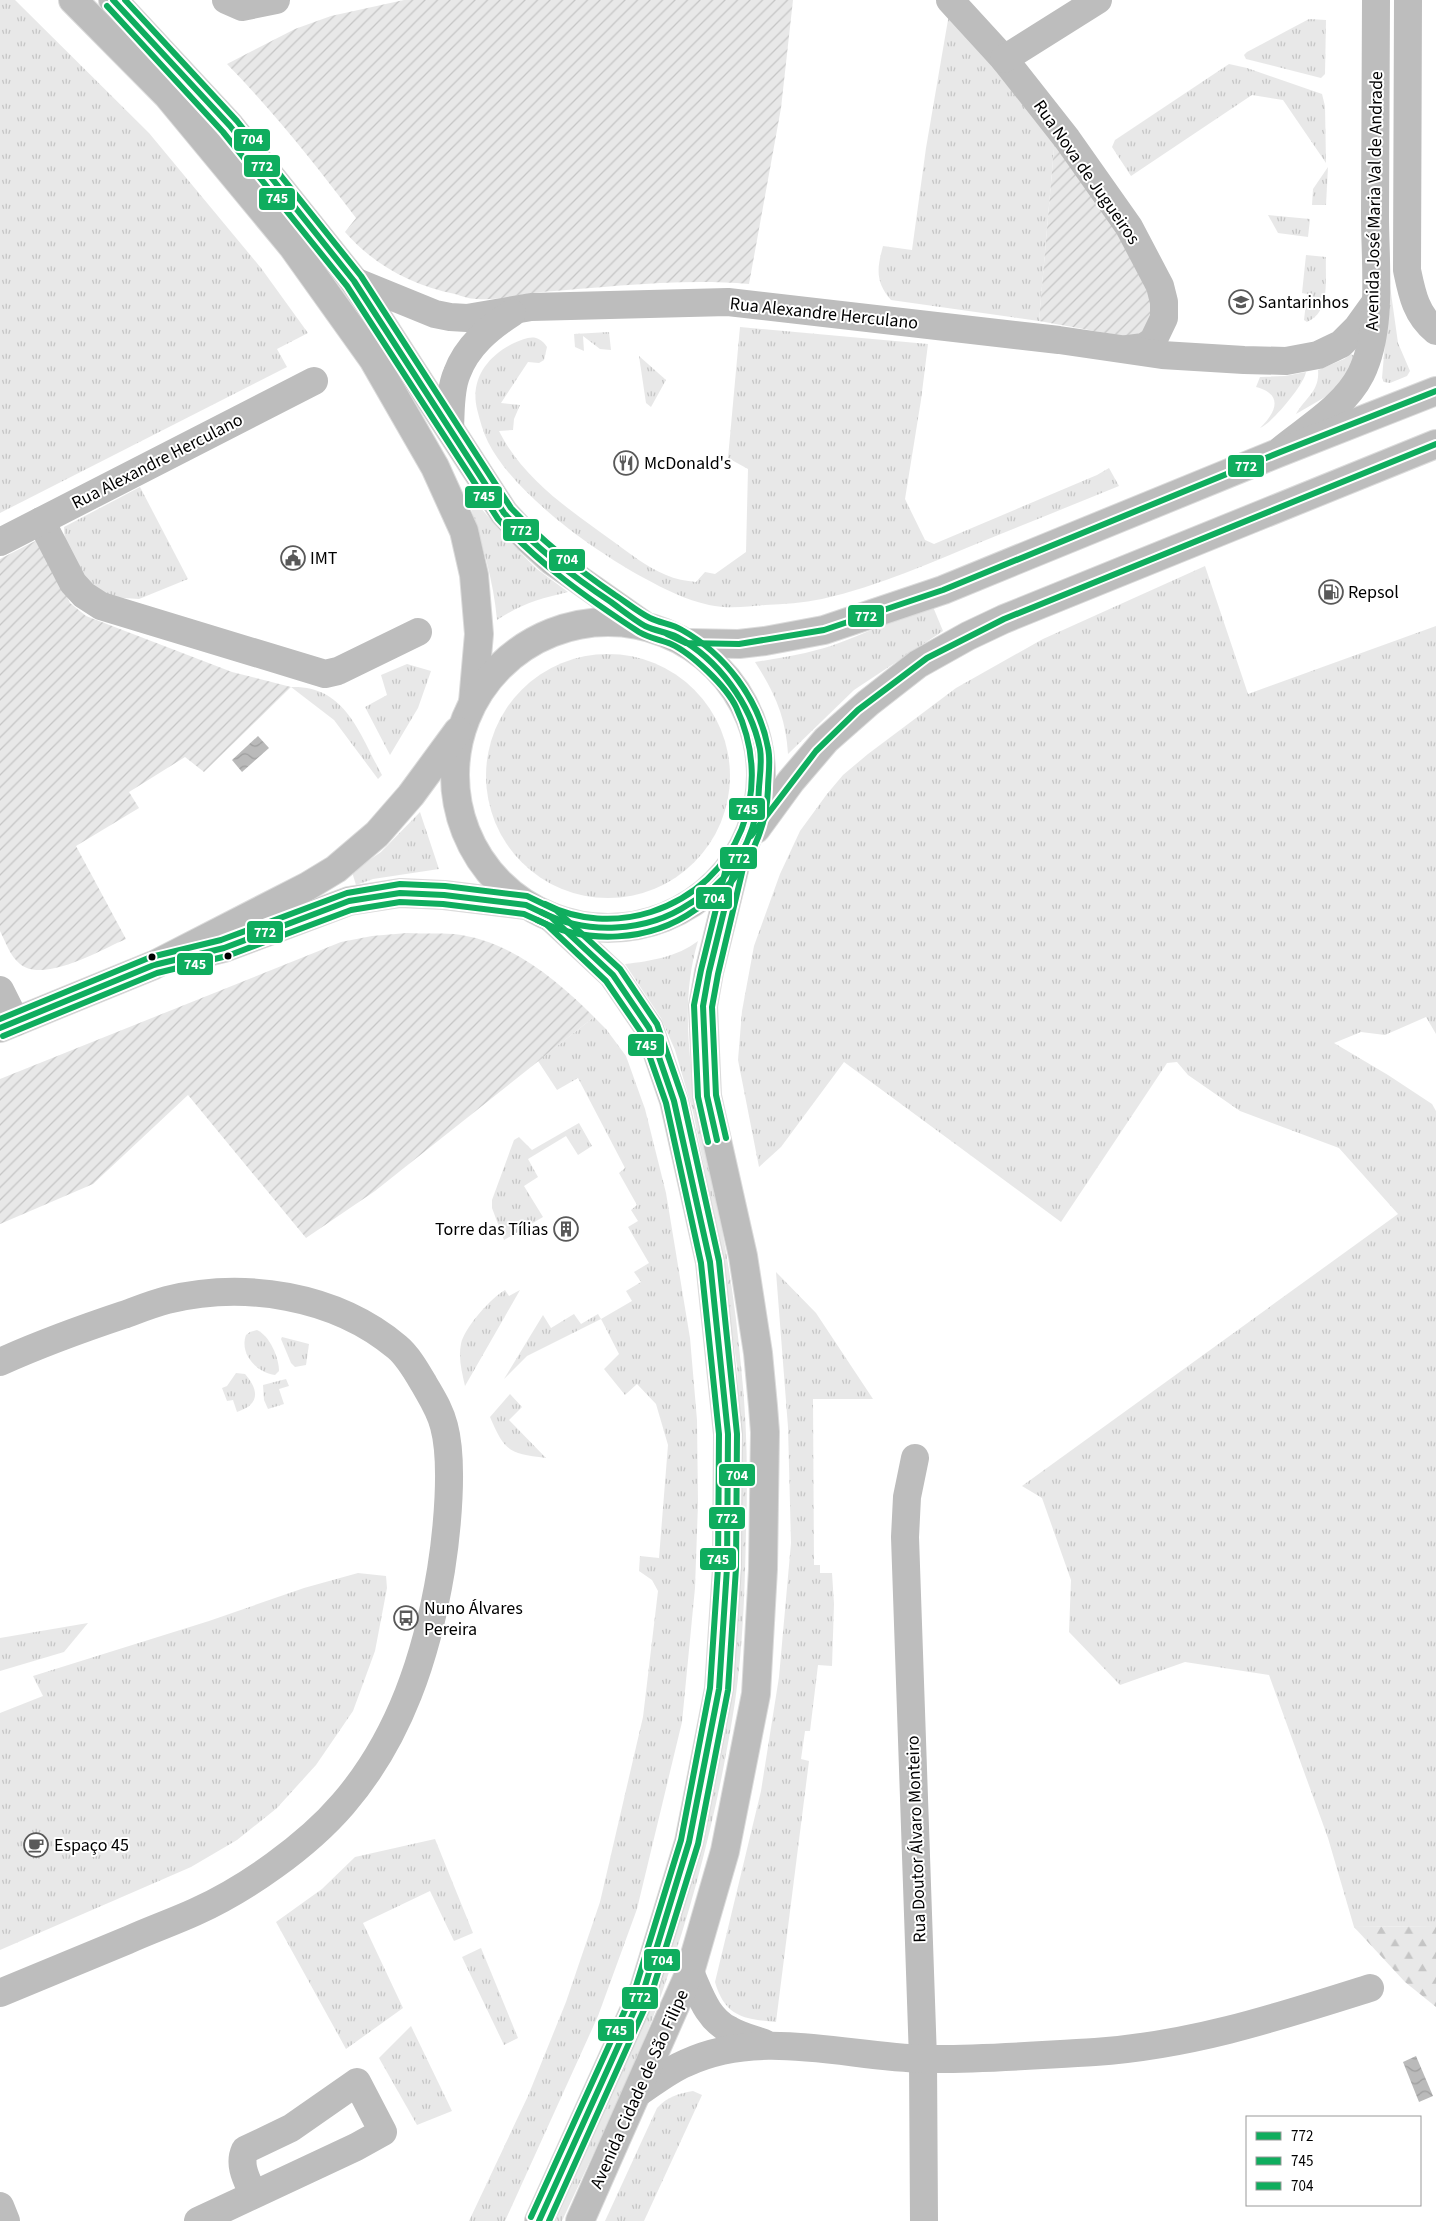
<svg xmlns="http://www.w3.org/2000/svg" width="1436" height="2221" viewBox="0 0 1436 2221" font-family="'Source Sans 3',sans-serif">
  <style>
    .grass { fill: url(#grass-tufts) }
    .forest { fill: url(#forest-firs) }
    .garden { fill: url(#garden-furrows) }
    .water { fill: url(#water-waves) }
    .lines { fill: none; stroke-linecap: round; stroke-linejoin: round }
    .major-casing { stroke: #dbdbdb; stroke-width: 30 }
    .minor { stroke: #bdbdbd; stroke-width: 28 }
    .major { stroke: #bdbdbd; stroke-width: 28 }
    .bus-1-casing { stroke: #fff; stroke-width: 10 }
    .bus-2-casing { stroke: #fff; stroke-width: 10 }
    .bus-3-casing { stroke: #fff; stroke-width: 10 }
    .bus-1 { stroke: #0fad5e; stroke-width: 6 }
    .bus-2 { stroke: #0fad5e; stroke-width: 6 }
    .bus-3 { stroke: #0fad5e; stroke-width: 6 }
    .bus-dot { fill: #000; stroke: #fff; stroke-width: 2 }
    .labels { text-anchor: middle; stroke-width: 4; stroke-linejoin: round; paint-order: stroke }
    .street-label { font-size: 18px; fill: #000; stroke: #fff }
    .poi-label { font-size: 18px; fill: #000; stroke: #fff; text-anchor: start }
    .line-badge { stroke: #fff; stroke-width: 2 }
    .badge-label { font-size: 14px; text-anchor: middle; font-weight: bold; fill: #fff }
  </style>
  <defs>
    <pattern id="grass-tufts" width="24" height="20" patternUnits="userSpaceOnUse" patternTransform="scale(1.25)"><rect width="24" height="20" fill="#e8e8e8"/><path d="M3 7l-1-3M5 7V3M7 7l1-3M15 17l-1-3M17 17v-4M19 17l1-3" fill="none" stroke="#c5c5c5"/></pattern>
    <pattern id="forest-firs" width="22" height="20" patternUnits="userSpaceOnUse" patternTransform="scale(1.25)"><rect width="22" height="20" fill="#e8e8e8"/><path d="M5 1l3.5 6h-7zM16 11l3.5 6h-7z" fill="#c5c5c5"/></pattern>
    <pattern id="garden-furrows" width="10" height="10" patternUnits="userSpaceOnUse" patternTransform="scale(1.25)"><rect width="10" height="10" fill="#e8e8e8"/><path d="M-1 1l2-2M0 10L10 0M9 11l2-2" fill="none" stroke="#c5c5c5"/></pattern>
    <pattern id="water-waves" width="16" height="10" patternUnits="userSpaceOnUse" patternTransform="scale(1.25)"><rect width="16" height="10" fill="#bababa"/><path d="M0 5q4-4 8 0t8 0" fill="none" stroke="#9e9e9e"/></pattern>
  </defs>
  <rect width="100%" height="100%" fill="#fff"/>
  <!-- grass -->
  <g class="grass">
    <polygon points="0,0 15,0 149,133 261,268 308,333 277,349 287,367 0,513"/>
    <path d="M949,14L1055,137L1039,321L891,300C875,282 877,268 883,246L912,250L926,148Z"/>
    <polygon points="1309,19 1326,20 1325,74 1321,78 1246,59 1244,55 1247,52"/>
    <polygon points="1229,64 1247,68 1322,94 1325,106 1326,163 1283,100 1252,95 1131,176 1112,147 1115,140"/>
    <polygon points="1328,167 1326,205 1312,205 1313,189"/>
    <polygon points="1268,215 1310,219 1308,237 1278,233"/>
    <path d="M1306,255L1326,257C1325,279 1331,312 1307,322L1304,320L1307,294L1302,293Z"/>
    <polygon points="1390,286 1398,343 1410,371 1407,376 1390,383 1384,382 1382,378"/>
    <path d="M740,327L928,344L921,400L905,499L925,540L934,544L1097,475L1109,468L1119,486C1075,504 1030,522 986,540C932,562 879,586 822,599C803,603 784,604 765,605C747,607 727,609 709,605C686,600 664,589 644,578C594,551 514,494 488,442C483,432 480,421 477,409C470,380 487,356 514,343C527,337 538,333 547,347L544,360L539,363L528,362L501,403L520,405L514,419L513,430L499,431C523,479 571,511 614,542C630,554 647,567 666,575C675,579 686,581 696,582L705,572L715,574L746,552L748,469L728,458Z"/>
    <polygon points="609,332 611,350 600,349 583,336 584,351 575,347 574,334"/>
    <path d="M1351,354L1357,357L1344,378L1332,393L1296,414C1305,398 1320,391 1318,370L1344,359Z"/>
    <polygon points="639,356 666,380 651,407 646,403"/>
    <path d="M1306,372C1304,385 1272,423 1260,428C1276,413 1284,394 1256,387L1260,377L1285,376Z"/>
    <polygon points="140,487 188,579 139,599 109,597 83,582 65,543 64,527"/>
    <path d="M464,487C487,516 510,544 537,569C547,577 558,584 568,592C539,599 523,603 497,620C493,574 478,531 464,487Z"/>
    <polygon points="1205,566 1248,694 1436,626 1436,1034 1426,1017 1385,1035 1361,1032 1334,1043 1388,1075 1432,1104 1436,1111 1436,1926 1354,1927 1328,1838 1269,1675 1185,1662 1120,1685 1069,1632 1071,1580 1042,1498 1022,1486 1398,1214 1339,1148 1240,1111 1188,1075 1177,1062 1167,1063 1061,1222 844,1062 781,1147 759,1167 738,1060 742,1011 754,946 780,874 800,831 827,794 843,775 868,754 956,688 1043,639"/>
    <path d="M931,602L943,631L854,690L788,754C786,718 775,693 755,662C780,658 806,654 831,646C865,634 898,618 931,602Z"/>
    <circle cx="608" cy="776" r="122"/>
    <polygon points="407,664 431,671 418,708 390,755 365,707 387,695 381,675"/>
    <path d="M291,687C346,685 360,735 382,775L378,779L334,720Z"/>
    <polygon points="420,812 439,869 373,879 356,885 352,872 381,852"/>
    <path d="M698,941C670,1033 707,1143 723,1235C731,1278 737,1322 741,1366C747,1420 748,1476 746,1531C745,1588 743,1646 735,1702C720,1798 697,1893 665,1984C637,2066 598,2143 562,2221H555L630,2055L658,1984L741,1472L737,1367L718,1236L693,1112L675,1050L661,1018L625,964C651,961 677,957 698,941Z"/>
    <polygon points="594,1017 606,1029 626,1056 645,1109 666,1193 690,1338 697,1420 698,1504 695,1588 682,1722 637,1909 598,2016 505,2221 469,2221 528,2096 566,2002 600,1902 643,1717 658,1591 652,1580 639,1571 640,1556 659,1558 668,1445 656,1404 637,1384 625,1395 604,1369 619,1354 601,1319 527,1356 504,1379 543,1315 551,1328 574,1314 581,1324 598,1314 601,1319 632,1301 626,1291 641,1282 634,1272 649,1263 628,1227 638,1221 631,1210 637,1205 619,1173 625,1168 578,1078 557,1090 538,1061"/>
    <polygon points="579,1123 592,1146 578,1155 566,1136 528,1159 538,1177 524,1186 543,1217 504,1240 492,1208 492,1200 514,1140 519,1137 532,1150"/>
    <path d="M776,1272L816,1313L873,1399H813L814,1565H820V1573H832L834,1604L832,1666L818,1665L810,1731H805L801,1759L809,1761L776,2022C744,2019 725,2017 715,1982L761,1791L779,1677L791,1543L788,1427Z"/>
    <path d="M505,1290L509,1296L520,1290L465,1386C462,1372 458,1358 461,1344C464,1328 491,1298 505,1290Z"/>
    <path d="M257,1330C270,1336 279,1358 279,1371L275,1375C257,1373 239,1354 246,1335L250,1332Z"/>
    <polygon points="282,1337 309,1344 306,1365 295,1367 291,1363 281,1339"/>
    <path d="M236,1373L245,1374C260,1391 259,1405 237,1412L233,1400L227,1401L222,1388L227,1386Z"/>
    <polygon points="286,1379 289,1386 279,1389 284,1404 268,1409 264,1400 263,1385"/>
    <path d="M510,1394L522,1407L509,1420L546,1458C509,1453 505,1452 490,1417Z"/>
    <polygon points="358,1573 386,1576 387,1588 375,1651 353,1711 316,1765 277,1808 237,1840 191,1867 0,1950 0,1713 43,1696 33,1676 209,1621 304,1588"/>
    <polygon points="88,1623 64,1652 0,1671 0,1638"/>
    <polygon points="435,1839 473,1933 454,1941 430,1891 363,1923 403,2008 346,2049 276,1922 322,1889 355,1857"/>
    <polygon points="481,1948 518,2038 504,2045 462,1957"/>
    <polygon points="411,2026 452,2111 417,2125 379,2058"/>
    <path d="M693,2091L702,2095L644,2221H605L657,2108C668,2096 678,2094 693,2091Z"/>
  </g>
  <!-- forest -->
  <polygon class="forest" points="1436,1926 1436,2007 1405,1982 1354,1927"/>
  <!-- garden -->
  <g class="garden">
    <path d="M404,0H793L781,108L749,284C680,278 610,287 541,292C520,294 498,301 477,299C469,299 462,296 455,294C411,285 374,265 345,232L356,218C316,165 274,112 227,64L295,29L331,16Z"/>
    <polygon points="1055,137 1121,231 1157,311 1140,336 1128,337 1039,321"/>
    <path d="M41,538L70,603L86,616L232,672L291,687L204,772L185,757L129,792L139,808L76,846L126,939C102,949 44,984 20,964C10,956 6,943 0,931V559Z"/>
    <path d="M407,933C423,934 438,933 454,934C509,940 556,979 594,1017L375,1191L306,1238L188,1095L93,1184L0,1224V1079L341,942L372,936Z"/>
  </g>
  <!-- water -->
  <g class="water">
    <polygon points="258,736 269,748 242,772 232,760"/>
    <polygon points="1416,2056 1433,2096 1419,2102 1403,2062"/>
  </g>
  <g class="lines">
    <!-- major casing -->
    <g class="major-casing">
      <g id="major">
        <polyline points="73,0 168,96 293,247 373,359 435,467 464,531 474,575 479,634 473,702"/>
        <polyline points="113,0 230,126 354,281 504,513 529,540 551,560 642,624"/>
        <circle cx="608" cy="775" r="153"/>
        <polyline points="686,643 739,644 765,641 824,630 943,590 1278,453 1436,391"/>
        <polyline points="756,829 791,781 826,740 868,703 918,664 968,636 1004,619 1436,444"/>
        <polyline points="208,952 224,948 349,901 400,893 444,895 526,905"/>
        <polyline points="0,1028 154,965 308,886 336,869 377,834 411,795 458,731"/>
        <polyline points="539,2221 644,1989 689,1842 719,1689 727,1568 728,1434 710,1262 674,1101 649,1028 613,975 551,917"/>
        <polyline points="580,2221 690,1972 725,1851 756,1694 763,1569 765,1432 763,1406 758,1353 743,1256 707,1096 703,1006 709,972 736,862"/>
      </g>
    </g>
    <!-- minor -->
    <g class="minor">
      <polyline points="226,0 242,7 276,0"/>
      <polyline points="950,0 1004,59 1067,139 1129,227 1160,286 1164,302 1164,318 1153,341 1144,347 1128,349"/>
      <path d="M1408,0L1407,270C1412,294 1416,315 1436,331"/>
      <polyline points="1004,59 1098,0"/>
      <polyline points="354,281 435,314 450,317 467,318 531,307 728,302 1059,340 1162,355 1244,360 1286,361 1318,355 1341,344 1357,328 1375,303"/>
      <path d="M450,427C451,410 450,389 457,373C467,346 489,328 512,313"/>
      <path d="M1282,449C1309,427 1345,406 1361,374C1383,329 1375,265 1375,216C1375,144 1375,72 1376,0"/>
      <polyline points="41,521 73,583 84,595 101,606 325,674 338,671 418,632"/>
      <polyline points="0,542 314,381"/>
      <polyline points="0,990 16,1022"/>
      <path d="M0,1362C40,1344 81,1329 123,1315C137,1310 152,1304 167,1300C244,1281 335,1295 397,1347C408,1356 417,1372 424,1384C432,1398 440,1410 444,1426C454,1463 447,1532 441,1570C427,1655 400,1738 343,1804C307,1846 246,1889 195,1912C173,1922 150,1930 128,1940C85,1958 43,1975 0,1993"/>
      <polyline points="915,1458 907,1497 905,1537 923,2059 924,2221"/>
      <path d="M690,1972C700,1994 707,2019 730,2030C740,2036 753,2039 764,2043"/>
      <path d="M638,2093C653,2083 669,2070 686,2063C761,2028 846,2057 925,2059C981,2060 1038,2055 1095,2052C1193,2045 1278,2017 1370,1988"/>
      <polyline points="0,2206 6,2221"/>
      <path d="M198,2221L356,2147L383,2132L357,2082L291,2128L245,2150C238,2165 247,2180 253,2194"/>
    </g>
    <!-- major -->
    <use href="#major" class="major"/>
    <!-- bus-1 casing -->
    <g class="bus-1-casing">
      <g id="bus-1">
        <path d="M113,0L230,126L354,281L504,513C536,548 572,576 611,602C622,610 633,619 645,626C655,631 667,632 677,637C718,659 751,704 760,749C762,761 760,775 759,787C759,824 742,863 714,887C706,894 697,899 689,904C646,933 586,935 541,912"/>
        <polyline points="667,634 686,643 739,644 824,630 943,590 1278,453 1436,391"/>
        <polyline points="751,836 816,751 858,710 927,658 1004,619 1436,444"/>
        <polyline points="0,1028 154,965 224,948 349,901 400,893 444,895 526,905 551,917 613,975 649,1028 674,1101 710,1262 728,1434 727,1568 719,1689 689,1842 644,1989 539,2221"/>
        <polyline points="717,1140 707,1096 703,1006 709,972 736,862"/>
      </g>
    </g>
    <!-- bus-2 casing -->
    <g class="bus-2-casing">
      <g id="bus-2">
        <path d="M107,6L223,132L347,286L498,519C539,564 588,599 639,632C649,638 661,640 671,644C691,653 726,686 736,707C775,789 740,883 651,912C616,923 578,921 545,904"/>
        <polyline points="3,1036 157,973 227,956 351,910 400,902 443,904 524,914 546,924 606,981 641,1032 666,1103 701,1263 719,1434 718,1568 710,1688 681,1840 636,1986 531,2217"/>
        <polyline points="726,1138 716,1095 712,1007 718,974 744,864"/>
      </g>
    </g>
    <!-- bus-3 casing -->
    <g class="bus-3-casing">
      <g id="bus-3">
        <path d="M125,0L237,121L361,276L511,508C542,541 577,569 615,595C626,602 638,612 650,618C660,623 672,624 682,630C725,654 759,699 768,748C771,761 768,776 768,789C767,828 749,867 720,893C713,900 703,905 695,910C650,942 587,945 537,920"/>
        <polyline points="0,1019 151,957 221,940 347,893 400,884 445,886 527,896 556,910 620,969 657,1024 683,1099 719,1261 737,1434 736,1568 728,1690 698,1844 652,1992 549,2221"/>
        <polyline points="708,1142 698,1097 694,1005 701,970 728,860"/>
      </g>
    </g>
    <!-- bus-1 -->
    <use href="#bus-1" class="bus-1"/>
    <!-- bus-2 -->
    <use href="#bus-2" class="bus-2"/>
    <!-- bus-3 -->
    <use href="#bus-3" class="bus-3"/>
  </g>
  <!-- icons -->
  <defs>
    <g id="school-ring" transform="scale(1.25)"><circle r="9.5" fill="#fff" stroke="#595959" stroke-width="1.5"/><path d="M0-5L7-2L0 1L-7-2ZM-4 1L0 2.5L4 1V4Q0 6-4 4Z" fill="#595959"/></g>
    <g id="restaurant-ring" transform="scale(1.25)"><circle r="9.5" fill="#fff" stroke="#595959" stroke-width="1.5"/><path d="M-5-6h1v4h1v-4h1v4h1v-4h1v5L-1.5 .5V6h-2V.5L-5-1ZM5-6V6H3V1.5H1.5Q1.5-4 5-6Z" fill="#595959"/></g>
    <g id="civic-ring" transform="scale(1.25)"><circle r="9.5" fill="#fff" stroke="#595959" stroke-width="1.5"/><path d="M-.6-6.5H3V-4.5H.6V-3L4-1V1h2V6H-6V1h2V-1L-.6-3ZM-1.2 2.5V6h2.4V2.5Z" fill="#595959"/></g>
    <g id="fuel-ring" transform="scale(1.25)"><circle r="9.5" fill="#fff" stroke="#595959" stroke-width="1.5"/><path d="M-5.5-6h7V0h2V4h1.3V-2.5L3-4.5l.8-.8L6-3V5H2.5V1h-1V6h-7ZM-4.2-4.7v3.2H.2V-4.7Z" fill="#595959"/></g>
    <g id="building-ring" transform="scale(1.25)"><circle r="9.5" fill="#fff" stroke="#595959" stroke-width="1.5"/><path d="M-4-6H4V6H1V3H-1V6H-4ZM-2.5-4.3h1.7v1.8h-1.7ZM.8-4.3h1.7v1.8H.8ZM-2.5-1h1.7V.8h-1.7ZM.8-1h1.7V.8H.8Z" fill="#595959"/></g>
    <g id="bus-ring" transform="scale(1.25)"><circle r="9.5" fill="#fff" stroke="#595959" stroke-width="1.5"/><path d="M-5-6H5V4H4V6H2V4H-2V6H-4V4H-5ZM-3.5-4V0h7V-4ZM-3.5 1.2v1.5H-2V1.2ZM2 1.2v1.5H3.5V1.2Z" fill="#595959"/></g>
    <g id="cafe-ring" transform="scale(1.25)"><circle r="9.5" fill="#fff" stroke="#595959" stroke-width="1.5"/><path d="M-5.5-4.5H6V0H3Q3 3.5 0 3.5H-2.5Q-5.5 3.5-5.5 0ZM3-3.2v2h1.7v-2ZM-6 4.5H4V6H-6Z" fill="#595959"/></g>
  </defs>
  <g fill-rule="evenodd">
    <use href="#school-ring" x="1241" y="302"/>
    <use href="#restaurant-ring" x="626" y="463"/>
    <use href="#civic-ring" x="293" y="558"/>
    <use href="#fuel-ring" x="1331" y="592"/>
    <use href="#building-ring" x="566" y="1229"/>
    <use href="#bus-ring" x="406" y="1618"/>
    <use href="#cafe-ring" x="36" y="1845"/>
  </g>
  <!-- markers -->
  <g class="bus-dot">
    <circle cx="228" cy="956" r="4.5"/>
    <circle cx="152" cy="957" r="4.5"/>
  </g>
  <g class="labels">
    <!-- street labels -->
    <g class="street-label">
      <text transform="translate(1087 172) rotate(55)" y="6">Rua Nova de Jugueiros</text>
      <text transform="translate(1374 201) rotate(-89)" y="6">Avenida José Maria Val de Andrade</text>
      <text transform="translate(824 313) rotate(6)" y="6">Rua Alexandre Herculano</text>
      <text transform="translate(157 461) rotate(-27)" y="6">Rua Alexandre Herculano</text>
      <text transform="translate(916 1839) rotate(-92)" y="6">Rua Doutor Álvaro Monteiro</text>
      <text transform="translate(639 2089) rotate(-66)" y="6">Avenida Cidade de São Filipe</text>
    </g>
    <!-- poi labels -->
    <g class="poi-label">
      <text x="1258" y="308">Santarinhos</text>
      <text x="644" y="469">McDonald's</text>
      <text x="310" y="564">IMT</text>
      <text x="1348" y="598">Repsol</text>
      <text x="548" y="1235" text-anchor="end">Torre das Tílias</text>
      <text x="424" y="1614">Nuno Álvares<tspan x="424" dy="21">Pereira</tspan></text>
      <text x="54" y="1851">Espaço 45</text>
    </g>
  </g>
  <g class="line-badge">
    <rect x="233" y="128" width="38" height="24" rx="5" fill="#0fad5e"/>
    <rect x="243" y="154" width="38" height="24" rx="5" fill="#0fad5e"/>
    <rect x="258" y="187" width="38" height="24" rx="5" fill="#0fad5e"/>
    <rect x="1227" y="454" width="38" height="24" rx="5" fill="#0fad5e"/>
    <rect x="464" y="485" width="39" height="24" rx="5" fill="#0fad5e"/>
    <rect x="502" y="518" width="38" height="24" rx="5" fill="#0fad5e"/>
    <rect x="548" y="548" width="38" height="24" rx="5" fill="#0fad5e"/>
    <rect x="847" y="604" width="38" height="24" rx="5" fill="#0fad5e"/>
    <rect x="728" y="797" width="38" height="24" rx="5" fill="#0fad5e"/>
    <rect x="719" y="846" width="39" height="24" rx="5" fill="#0fad5e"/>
    <rect x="695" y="886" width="38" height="24" rx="5" fill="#0fad5e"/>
    <rect x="246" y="920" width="38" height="24" rx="5" fill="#0fad5e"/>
    <rect x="176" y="952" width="38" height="24" rx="5" fill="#0fad5e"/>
    <rect x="627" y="1033" width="38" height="24" rx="5" fill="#0fad5e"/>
    <rect x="718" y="1463" width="38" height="24" rx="5" fill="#0fad5e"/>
    <rect x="708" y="1506" width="38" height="24" rx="5" fill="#0fad5e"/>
    <rect x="699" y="1547" width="38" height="24" rx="5" fill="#0fad5e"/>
    <rect x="643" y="1948" width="38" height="24" rx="5" fill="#0fad5e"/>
    <rect x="621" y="1986" width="38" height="24" rx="5" fill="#0fad5e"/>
    <rect x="597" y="2018" width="38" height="24" rx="5" fill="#0fad5e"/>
  </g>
  <g class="badge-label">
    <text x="252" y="144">704</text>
    <text x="262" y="171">772</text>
    <text x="277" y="203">745</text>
    <text x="1246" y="471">772</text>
    <text x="484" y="501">745</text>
    <text x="521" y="535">772</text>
    <text x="567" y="564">704</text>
    <text x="866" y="621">772</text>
    <text x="747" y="814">745</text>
    <text x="739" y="863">772</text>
    <text x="714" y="903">704</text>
    <text x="265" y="937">772</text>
    <text x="195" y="969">745</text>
    <text x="646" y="1050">745</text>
    <text x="737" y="1480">704</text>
    <text x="727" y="1523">772</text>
    <text x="718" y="1564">745</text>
    <text x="662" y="1965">704</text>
    <text x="640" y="2002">772</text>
    <text x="616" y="2035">745</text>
  </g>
  <!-- legend -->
  <rect x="1246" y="2116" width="175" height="90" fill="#ffffff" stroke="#999999"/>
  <rect x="1256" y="2132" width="25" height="8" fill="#0fad5e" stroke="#999999"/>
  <text x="1291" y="2141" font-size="15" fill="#000000">772</text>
  <rect x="1256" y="2157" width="25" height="8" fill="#0fad5e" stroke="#999999"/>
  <text x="1291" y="2166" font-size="15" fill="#000000">745</text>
  <rect x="1256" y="2182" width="25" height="8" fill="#0fad5e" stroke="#999999"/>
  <text x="1291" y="2191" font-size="15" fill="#000000">704</text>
</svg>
